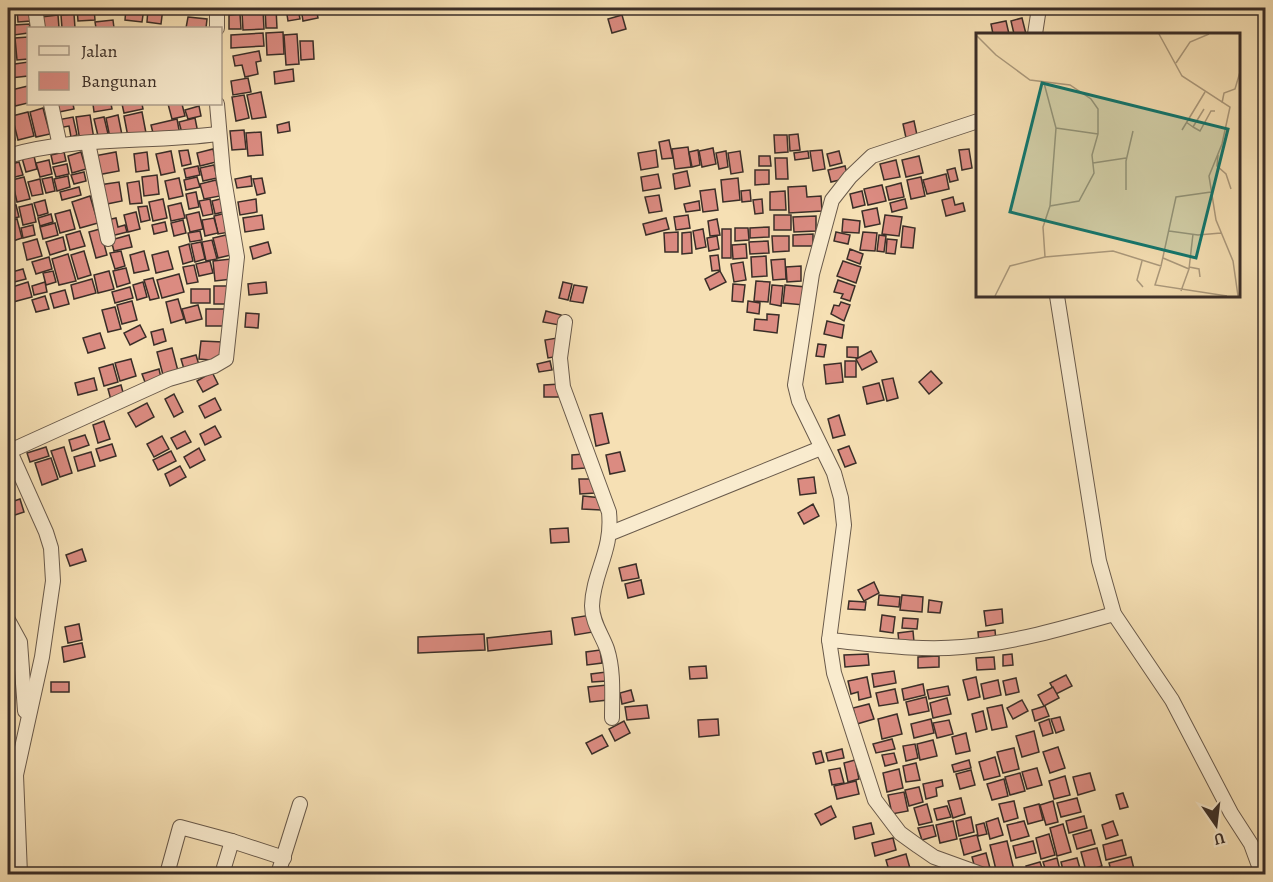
<svg xmlns="http://www.w3.org/2000/svg" width="1273" height="882" viewBox="0 0 1273 882" font-family="Alegreya,serif">
  <style>
    .building { fill: #db8b81; stroke: #3a2e28; stroke-width: 1.5 }
    .lines { fill: none; stroke-linecap: round; stroke-linejoin: round }
    .minor-casing { stroke: #695a4b; stroke-width: 16 }
    .minor { stroke: #f9ebce; stroke-width: 14 }
    .inset-road { fill: none; stroke: #ab997c; stroke-width: 1.5 }
    .view { fill: #0f766e; fill-opacity: 0.15; stroke: #0f766e; stroke-width: 3 }
    .inset-edge { fill: none; stroke: #3a2e28; stroke-width: 3 }
  </style>
  <rect width="100%" height="100%" fill="#f6e0b4"/>
  <filter id="stains"><feTurbulence type="fractalNoise" baseFrequency=".00333" numOctaves="4"/><feColorMatrix values="0 0 0 0 .2 0 0 0 0 .09 0 0 0 0 .02 0 0 0 .5 -.17"/></filter>
  <radialGradient id="worn" r=".72"><stop offset=".6" stop-color="#630" stop-opacity="0"/><stop offset="1" stop-color="#630" stop-opacity=".3"/></radialGradient>
  <!-- building -->
  <g class="building">
    <rect x="8" y="8" width="7" height="15"/>
    <polygon points="30,8 31,21 18,22 17,9"/>
    <polygon points="43,8 57,8 57,13 43,15"/>
    <polygon points="77,8 94,8 95,20 78,21"/>
    <polygon points="126,8 144,8 142,22 125,20"/>
    <polygon points="148,8 163,8 161,24 147,22"/>
    <polygon points="186,8 207,8 206,14 185,12"/>
    <polygon points="265,8 276,8 277,28 266,28"/>
    <polygon points="286,8 298,8 300,19 288,21"/>
    <polygon points="301,8 316,8 318,18 303,21"/>
    <polygon points="263,10 264,29 243,30 242,12"/>
    <polygon points="74,14 75,28 62,28 61,15"/>
    <polygon points="240,14 241,29 229,29 229,15"/>
    <polygon points="58,15 59,28 42,28 41,17"/>
    <polygon points="622,15 626,29 612,33 608,19"/>
    <polygon points="188,17 207,19 206,28 186,28"/>
    <polygon points="1022,18 1026,34 1014,34 1011,21"/>
    <polygon points="113,20 114,28 96,28 95,22"/>
    <polygon points="1006,21 1009,34 993,34 991,24"/>
    <polygon points="30,24 28,33 14,35 13,25"/>
    <polygon points="283,32 284,54 267,55 266,33"/>
    <polygon points="263,33 264,46 231,48 231,35"/>
    <polygon points="297,34 299,64 286,65 284,35"/>
    <polygon points="28,37 28,59 17,60 15,38"/>
    <polygon points="300,41 313,41 314,59 301,60"/>
    <polygon points="259,51 261,61 256,62 258,74 245,77 242,65 235,66 233,56"/>
    <polygon points="28,62 28,76 10,78 8,65"/>
    <polygon points="293,69 294,81 275,84 274,72"/>
    <polygon points="248,78 251,92 233,95 231,81"/>
    <polygon points="28,86 28,103 15,106 11,90"/>
    <polygon points="261,92 266,117 252,119 247,95"/>
    <polygon points="244,95 249,118 236,121 232,97"/>
    <polygon points="52,104 73,104 74,109 54,113"/>
    <polygon points="93,104 111,104 112,109 94,112"/>
    <polygon points="122,104 142,104 143,109 124,113"/>
    <polygon points="168,104 182,104 185,116 172,119"/>
    <polygon points="199,106 201,116 188,119 185,110"/>
    <polygon points="43,108 50,134 36,137 30,112"/>
    <polygon points="28,112 34,136 18,140 12,116"/>
    <polygon points="142,112 146,133 128,137 124,116"/>
    <polygon points="90,115 94,139 80,141 76,117"/>
    <polygon points="118,115 122,135 110,138 106,118"/>
    <polygon points="73,117 77,135 71,137 69,126 58,128 57,120"/>
    <polygon points="104,117 109,138 99,140 94,119"/>
    <polygon points="195,118 198,133 183,137 179,122"/>
    <polygon points="177,119 180,135 155,141 151,125"/>
    <polygon points="914,121 917,135 906,138 903,124"/>
    <polygon points="289,122 290,131 278,133 277,125"/>
    <polygon points="11,123 15,140 8,142 8,124"/>
    <polygon points="244,130 246,149 232,150 230,131"/>
    <polygon points="261,132 263,155 248,156 246,133"/>
    <polygon points="798,134 800,150 790,151 789,135"/>
    <polygon points="774,135 787,135 788,152 775,153"/>
    <polygon points="669,140 673,158 662,159 659,142"/>
    <polygon points="688,147 691,167 675,169 672,149"/>
    <polygon points="713,148 716,164 702,167 699,151"/>
    <polygon points="213,149 216,162 200,166 197,153"/>
    <polygon points="969,149 972,168 962,170 959,150"/>
    <polygon points="188,150 191,164 182,166 179,151"/>
    <polygon points="656,150 658,167 641,170 638,153"/>
    <polygon points="698,150 700,165 692,167 689,152"/>
    <polygon points="822,150 825,169 813,171 810,151"/>
    <polygon points="171,151 175,172 161,175 156,154"/>
    <polygon points="726,151 728,167 719,169 716,153"/>
    <polygon points="740,151 743,172 731,174 728,153"/>
    <polygon points="808,151 809,158 795,160 794,153"/>
    <polygon points="839,151 842,163 830,166 827,154"/>
    <polygon points="64,152 66,161 53,164 51,155"/>
    <polygon points="81,152 86,169 72,173 68,156"/>
    <polygon points="116,152 119,171 97,175 94,156"/>
    <polygon points="147,152 149,170 136,172 134,154"/>
    <polygon points="34,156 37,169 26,172 22,158"/>
    <polygon points="759,156 770,156 771,166 759,166"/>
    <polygon points="919,156 923,173 906,177 902,160"/>
    <polygon points="775,158 787,158 788,179 776,179"/>
    <polygon points="49,160 52,174 40,177 36,163"/>
    <polygon points="896,160 900,177 884,180 880,164"/>
    <polygon points="19,162 23,175 11,178 8,165"/>
    <polygon points="67,164 69,174 56,177 53,167"/>
    <polygon points="214,165 217,178 203,181 200,168"/>
    <polygon points="198,166 200,175 186,178 184,169"/>
    <polygon points="845,166 848,178 831,182 828,170"/>
    <polygon points="955,168 958,180 950,182 947,170"/>
    <polygon points="755,170 769,170 769,184 755,185"/>
    <polygon points="687,171 690,186 675,189 673,174"/>
    <polygon points="84,172 86,181 74,184 71,175"/>
    <polygon points="658,174 661,188 643,191 641,177"/>
    <polygon points="946,174 949,189 927,194 923,180"/>
    <polygon points="157,175 159,194 144,196 142,177"/>
    <polygon points="68,176 70,187 57,191 54,179"/>
    <polygon points="251,176 252,186 237,188 235,179"/>
    <polygon points="24,177 30,199 17,202 12,180"/>
    <polygon points="52,177 55,191 46,193 42,179"/>
    <polygon points="197,177 200,187 186,190 184,180"/>
    <polygon points="921,177 925,196 911,199 907,180"/>
    <polygon points="179,178 183,196 169,199 165,181"/>
    <polygon points="262,178 265,193 257,195 253,179"/>
    <polygon points="738,178 740,200 723,202 721,180"/>
    <polygon points="40,179 43,194 32,196 28,182"/>
    <polygon points="216,180 220,196 204,199 200,184"/>
    <polygon points="139,181 142,203 130,204 127,183"/>
    <polygon points="119,182 122,201 102,205 99,185"/>
    <polygon points="901,183 904,197 889,200 886,187"/>
    <polygon points="882,185 886,201 868,205 864,189"/>
    <polygon points="806,186 807,197 821,196 822,211 789,213 788,187"/>
    <polygon points="79,187 81,195 62,200 60,192"/>
    <polygon points="715,189 718,210 703,212 700,191"/>
    <polygon points="750,190 751,201 742,202 741,191"/>
    <polygon points="785,191 786,210 770,210 770,192"/>
    <polygon points="862,191 865,205 853,208 850,194"/>
    <polygon points="196,192 199,207 189,209 186,194"/>
    <polygon points="659,195 662,211 649,213 645,197"/>
    <polygon points="90,196 98,223 80,228 72,202"/>
    <polygon points="953,197 955,205 963,203 965,211 946,216 942,200"/>
    <polygon points="224,198 227,211 215,214 212,201"/>
    <polygon points="163,199 167,218 153,221 149,202"/>
    <polygon points="210,199 213,214 203,216 199,201"/>
    <polygon points="256,199 257,212 240,215 238,202"/>
    <polygon points="762,199 763,213 755,214 753,200"/>
    <polygon points="905,199 907,208 892,212 890,203"/>
    <polygon points="45,200 48,213 38,216 34,203"/>
    <polygon points="699,201 700,210 686,212 684,204"/>
    <polygon points="181,203 185,218 171,221 168,206"/>
    <polygon points="32,204 36,222 23,225 19,207"/>
    <polygon points="16,205 19,217 8,219 8,207"/>
    <polygon points="147,206 150,220 141,222 138,207"/>
    <polygon points="877,208 880,224 865,227 862,211"/>
    <polygon points="70,210 75,229 60,233 55,214"/>
    <polygon points="136,212 140,229 128,232 124,215"/>
    <polygon points="199,212 203,229 190,232 186,215"/>
    <polygon points="226,213 230,232 218,234 214,216"/>
    <polygon points="51,214 53,222 40,226 38,218"/>
    <polygon points="262,215 264,229 245,232 243,218"/>
    <polygon points="688,215 690,228 676,230 674,217"/>
    <rect x="774" y="215" width="17" height="15"/>
    <polygon points="885,215 902,217 899,236 882,234"/>
    <polygon points="816,216 816,231 794,232 793,217"/>
    <polygon points="116,218 118,227 125,225 127,232 111,236 107,220"/>
    <polygon points="214,218 218,233 205,236 202,220"/>
    <polygon points="666,218 669,229 646,235 643,224"/>
    <polygon points="17,219 22,238 13,241 8,221"/>
    <polygon points="717,219 720,235 710,236 708,221"/>
    <polygon points="843,219 860,221 859,233 842,232"/>
    <polygon points="183,220 186,233 174,236 171,223"/>
    <polygon points="165,222 167,231 154,234 152,225"/>
    <polygon points="55,223 58,235 43,239 40,227"/>
    <polygon points="33,225 35,235 23,238 21,228"/>
    <polygon points="903,226 915,228 913,248 901,247"/>
    <polygon points="769,227 769,237 750,238 750,228"/>
    <polygon points="735,228 748,228 749,240 735,241"/>
    <polygon points="100,229 107,255 96,258 89,232"/>
    <polygon points="703,229 706,247 696,249 693,231"/>
    <rect x="722" y="229" width="9" height="29"/>
    <polygon points="80,231 85,246 70,250 66,235"/>
    <polygon points="200,231 202,240 190,242 188,233"/>
    <polygon points="678,232 678,252 665,252 664,233"/>
    <polygon points="691,232 692,253 682,254 682,233"/>
    <polygon points="836,232 850,235 848,244 834,241"/>
    <polygon points="863,232 877,233 875,251 860,250"/>
    <polygon points="813,234 813,246 793,246 793,235"/>
    <polygon points="129,235 132,247 114,251 111,240"/>
    <polygon points="226,235 231,255 218,258 213,238"/>
    <polygon points="879,235 886,236 884,252 877,251"/>
    <polygon points="717,236 719,249 709,251 707,238"/>
    <polygon points="772,236 789,236 789,251 773,252"/>
    <polygon points="63,237 66,250 50,255 46,242"/>
    <polygon points="37,239 42,256 27,260 23,243"/>
    <polygon points="887,239 897,240 895,254 886,253"/>
    <polygon points="212,240 217,259 206,261 202,242"/>
    <polygon points="768,241 769,253 750,254 749,242"/>
    <polygon points="201,242 205,259 195,262 191,244"/>
    <polygon points="268,242 271,253 253,259 250,247"/>
    <polygon points="189,244 193,261 183,264 179,247"/>
    <polygon points="746,244 747,258 733,259 732,245"/>
    <polygon points="850,249 863,254 860,264 847,259"/>
    <polygon points="84,251 91,275 78,279 71,255"/>
    <polygon points="121,251 125,266 115,269 110,253"/>
    <polygon points="144,251 149,270 134,273 130,255"/>
    <polygon points="168,251 173,269 156,273 152,255"/>
    <polygon points="68,254 76,281 59,285 52,259"/>
    <polygon points="718,255 720,270 712,271 710,256"/>
    <polygon points="766,256 767,276 752,277 751,257"/>
    <polygon points="49,257 52,269 36,274 32,262"/>
    <polygon points="231,259 232,279 215,281 213,261"/>
    <polygon points="785,259 786,279 773,280 771,260"/>
    <polygon points="210,261 213,273 199,276 196,264"/>
    <polygon points="843,261 861,267 856,283 837,276"/>
    <polygon points="743,262 746,280 734,282 731,264"/>
    <polygon points="194,265 198,282 187,284 183,267"/>
    <polygon points="801,266 801,281 787,282 786,267"/>
    <polygon points="126,268 130,283 117,287 113,271"/>
    <polygon points="23,269 26,279 10,283 8,273"/>
    <polygon points="53,271 56,282 46,285 43,273"/>
    <polygon points="109,271 114,289 98,293 94,275"/>
    <polygon points="720,271 726,282 710,290 705,279"/>
    <polygon points="179,274 184,292 162,298 157,280"/>
    <polygon points="153,278 159,298 150,300 144,280"/>
    <polygon points="92,279 96,293 74,299 71,285"/>
    <polygon points="838,280 855,286 850,301 841,298 843,294 834,292"/>
    <polygon points="756,281 770,282 768,302 754,301"/>
    <polygon points="28,282 32,297 13,302 9,288"/>
    <polygon points="45,282 47,292 34,295 32,286"/>
    <polygon points="143,282 147,297 137,300 133,285"/>
    <polygon points="266,282 267,293 249,295 248,284"/>
    <polygon points="563,282 572,284 568,300 559,298"/>
    <polygon points="733,284 745,285 743,302 732,301"/>
    <polygon points="574,285 587,287 583,303 570,301"/>
    <polygon points="772,285 783,286 781,306 770,304"/>
    <polygon points="785,285 806,287 804,305 783,303"/>
    <rect x="214" y="286" width="18" height="18"/>
    <polygon points="130,287 133,298 115,303 112,292"/>
    <rect x="191" y="289" width="19" height="14"/>
    <polygon points="65,290 69,304 54,308 50,294"/>
    <polygon points="45,296 49,309 36,312 32,300"/>
    <polygon points="178,299 184,319 171,323 166,302"/>
    <polygon points="132,301 137,320 122,324 117,305"/>
    <polygon points="748,301 760,303 759,314 747,312"/>
    <polygon points="841,302 850,305 844,321 831,314 834,305 839,306"/>
    <polygon points="198,305 202,319 186,323 182,309"/>
    <polygon points="115,307 121,329 108,332 102,310"/>
    <rect x="206" y="309" width="21" height="17"/>
    <polygon points="546,311 561,315 559,325 543,322"/>
    <polygon points="246,313 259,314 258,328 245,327"/>
    <polygon points="767,314 779,315 777,333 754,330 755,319 767,320"/>
    <polygon points="827,321 844,325 842,338 824,334"/>
    <polygon points="140,325 146,337 130,345 124,333"/>
    <polygon points="163,329 166,341 154,345 151,332"/>
    <polygon points="100,333 105,348 88,353 83,338"/>
    <polygon points="557,338 560,356 548,358 545,340"/>
    <polygon points="201,341 223,342 222,361 199,359"/>
    <polygon points="818,344 826,345 824,357 816,356"/>
    <polygon points="847,347 858,347 858,358 847,357"/>
    <polygon points="172,348 178,371 163,375 157,352"/>
    <polygon points="871,351 877,362 862,370 856,359"/>
    <polygon points="196,355 199,365 184,369 181,359"/>
    <polygon points="131,359 136,376 120,381 115,363"/>
    <polygon points="550,361 552,370 539,372 537,364"/>
    <rect x="845" y="361" width="11" height="16"/>
    <polygon points="841,363 843,382 826,384 824,365"/>
    <polygon points="113,364 118,382 104,386 99,368"/>
    <polygon points="159,369 161,378 145,382 142,374"/>
    <polygon points="931,371 942,383 929,394 919,382"/>
    <polygon points="212,372 218,384 203,392 197,381"/>
    <polygon points="94,378 97,390 78,395 75,383"/>
    <polygon points="893,378 898,398 887,401 882,380"/>
    <polygon points="879,383 884,400 867,404 863,387"/>
    <polygon points="560,384 560,397 544,397 544,385"/>
    <polygon points="121,385 124,396 111,400 108,389"/>
    <polygon points="174,394 183,412 174,417 165,399"/>
    <polygon points="215,398 221,410 205,418 199,406"/>
    <polygon points="147,403 154,417 136,427 128,413"/>
    <polygon points="602,413 609,443 596,446 590,415"/>
    <polygon points="839,415 845,435 833,438 828,419"/>
    <polygon points="104,421 110,439 98,443 93,425"/>
    <polygon points="215,426 221,437 205,445 200,434"/>
    <polygon points="185,431 191,442 177,449 171,438"/>
    <polygon points="85,435 89,445 72,451 69,440"/>
    <polygon points="162,436 169,449 154,457 147,444"/>
    <polygon points="112,444 116,456 100,461 96,449"/>
    <polygon points="849,446 856,463 845,467 838,450"/>
    <polygon points="46,447 49,456 30,462 27,453"/>
    <polygon points="64,447 72,473 60,477 51,451"/>
    <polygon points="199,448 205,460 190,468 184,457"/>
    <polygon points="171,451 176,461 158,470 153,460"/>
    <polygon points="91,452 95,466 78,471 74,457"/>
    <polygon points="620,452 625,471 610,474 606,455"/>
    <polygon points="584,454 585,468 572,469 572,455"/>
    <polygon points="51,458 58,479 42,485 35,463"/>
    <polygon points="180,466 186,477 170,486 165,474"/>
    <polygon points="814,477 816,493 800,495 798,479"/>
    <polygon points="579,479 594,479 595,493 580,494"/>
    <polygon points="583,496 602,498 601,510 582,509"/>
    <polygon points="20,499 24,512 9,517 8,503"/>
    <polygon points="813,504 819,516 804,524 798,513"/>
    <polygon points="568,528 569,542 551,543 550,529"/>
    <polygon points="82,549 86,561 70,566 66,555"/>
    <polygon points="636,564 639,578 622,581 619,568"/>
    <polygon points="641,580 644,594 628,598 625,584"/>
    <polygon points="874,582 879,593 864,601 858,590"/>
    <polygon points="879,595 900,597 899,607 878,605"/>
    <polygon points="902,595 923,597 922,612 900,610"/>
    <polygon points="929,600 942,602 940,613 928,612"/>
    <polygon points="849,601 866,602 865,610 848,609"/>
    <polygon points="1002,609 1003,623 986,626 984,611"/>
    <polygon points="591,615 593,632 575,635 572,618"/>
    <polygon points="882,615 895,617 893,633 880,631"/>
    <polygon points="903,618 918,619 917,629 902,628"/>
    <polygon points="79,624 82,640 68,643 65,627"/>
    <polygon points="995,630 996,641 979,643 978,632"/>
    <polygon points="551,631 552,644 488,651 487,638"/>
    <polygon points="913,631 914,642 899,643 898,633"/>
    <polygon points="484,634 485,650 418,653 418,637"/>
    <polygon points="82,643 85,657 64,662 62,647"/>
    <polygon points="600,650 602,663 587,665 586,652"/>
    <polygon points="868,654 869,665 845,667 844,655"/>
    <polygon points="1012,654 1013,665 1003,666 1003,655"/>
    <polygon points="939,656 939,667 918,668 918,657"/>
    <polygon points="994,657 995,669 977,670 976,658"/>
    <polygon points="706,666 707,678 690,679 689,667"/>
    <polygon points="894,671 896,683 874,687 872,674"/>
    <polygon points="606,672 607,681 592,682 591,674"/>
    <polygon points="1066,675 1072,686 1056,694 1050,683"/>
    <polygon points="867,677 871,697 859,700 858,692 851,694 848,681"/>
    <polygon points="976,677 980,697 968,700 963,680"/>
    <polygon points="1016,678 1019,692 1006,695 1003,681"/>
    <polygon points="998,680 1001,695 984,699 981,684"/>
    <rect x="51" y="682" width="18" height="10"/>
    <polygon points="923,684 925,695 904,700 902,689"/>
    <polygon points="607,685 608,700 590,702 588,687"/>
    <polygon points="948,686 950,695 929,699 927,690"/>
    <polygon points="1053,687 1059,698 1044,706 1038,695"/>
    <polygon points="895,689 898,703 879,706 876,693"/>
    <polygon points="631,690 634,701 622,704 620,693"/>
    <polygon points="926,697 929,711 909,715 906,702"/>
    <polygon points="947,698 951,714 933,718 930,703"/>
    <polygon points="1022,700 1028,711 1013,719 1007,708"/>
    <polygon points="869,704 874,719 857,724 853,708"/>
    <polygon points="647,705 649,718 627,720 625,707"/>
    <polygon points="1002,705 1007,727 992,730 987,708"/>
    <polygon points="1045,706 1049,716 1035,721 1032,710"/>
    <polygon points="983,711 987,729 976,732 972,714"/>
    <polygon points="897,714 902,734 882,739 878,719"/>
    <polygon points="1060,717 1064,730 1056,733 1051,719"/>
    <polygon points="718,719 719,735 699,737 698,720"/>
    <polygon points="931,719 934,733 914,738 911,724"/>
    <polygon points="1049,719 1053,733 1043,736 1039,723"/>
    <polygon points="949,720 953,734 937,738 933,723"/>
    <polygon points="624,721 630,733 615,741 609,729"/>
    <polygon points="1034,731 1039,752 1022,757 1016,736"/>
    <polygon points="966,733 970,751 956,754 952,737"/>
    <polygon points="602,735 608,746 592,754 586,743"/>
    <polygon points="892,739 895,749 876,753 873,744"/>
    <polygon points="933,740 937,756 920,760 917,744"/>
    <polygon points="915,744 918,758 906,761 903,746"/>
    <polygon points="1058,747 1065,768 1050,773 1043,752"/>
    <polygon points="1014,748 1019,769 1003,773 997,752"/>
    <polygon points="842,749 844,758 828,761 826,753"/>
    <polygon points="821,751 824,762 816,764 813,753"/>
    <polygon points="894,753 897,763 885,766 882,755"/>
    <polygon points="995,757 1000,776 984,780 979,762"/>
    <polygon points="855,760 859,779 848,782 844,763"/>
    <polygon points="969,760 971,768 954,772 952,765"/>
    <polygon points="916,763 920,780 906,782 903,766"/>
    <polygon points="840,768 844,783 832,785 829,770"/>
    <polygon points="1037,768 1042,785 1027,789 1022,772"/>
    <polygon points="899,769 903,788 887,792 883,773"/>
    <polygon points="971,770 975,785 960,789 956,774"/>
    <polygon points="1020,773 1025,791 1010,795 1005,777"/>
    <polygon points="1090,773 1095,790 1078,795 1073,777"/>
    <polygon points="1065,776 1070,795 1054,799 1049,781"/>
    <polygon points="1004,779 1008,796 992,800 987,784"/>
    <polygon points="942,780 943,786 936,788 937,796 926,799 923,784"/>
    <polygon points="856,781 859,794 837,799 834,786"/>
    <polygon points="919,787 923,802 909,806 905,790"/>
    <polygon points="904,792 908,811 892,814 888,795"/>
    <polygon points="1123,793 1128,807 1120,809 1116,795"/>
    <polygon points="961,798 965,814 953,818 948,801"/>
    <polygon points="1077,798 1081,812 1061,817 1057,803"/>
    <polygon points="1014,801 1018,818 1004,822 999,804"/>
    <polygon points="1053,801 1058,822 1046,825 1040,805"/>
    <polygon points="927,804 932,822 919,825 914,808"/>
    <polygon points="1039,804 1043,820 1028,824 1024,808"/>
    <polygon points="831,806 836,817 821,825 815,814"/>
    <polygon points="947,806 951,817 937,820 934,809"/>
    <polygon points="1084,816 1087,828 1069,833 1066,821"/>
    <polygon points="971,817 974,832 959,836 956,821"/>
    <polygon points="998,818 1003,835 990,839 986,822"/>
    <polygon points="953,821 957,839 940,843 936,825"/>
    <polygon points="1024,821 1029,836 1011,841 1007,825"/>
    <polygon points="1113,821 1118,835 1106,839 1102,825"/>
    <polygon points="871,823 874,834 855,839 853,827"/>
    <polygon points="984,823 987,834 978,836 976,825"/>
    <polygon points="1063,824 1071,852 1057,856 1050,828"/>
    <polygon points="933,825 936,836 922,840 918,828"/>
    <polygon points="1091,830 1095,844 1077,849 1073,835"/>
    <polygon points="1049,834 1055,855 1041,859 1036,838"/>
    <polygon points="977,835 981,850 964,855 960,839"/>
    <polygon points="893,838 896,850 875,856 872,843"/>
    <polygon points="1122,840 1126,855 1106,860 1103,845"/>
    <polygon points="1007,841 1014,870 997,874 990,845"/>
    <polygon points="1033,841 1036,853 1016,858 1013,846"/>
    <polygon points="1097,848 1102,866 1086,871 1081,852"/>
    <polygon points="986,853 990,868 976,872 972,857"/>
    <polygon points="906,854 911,872 890,874 886,860"/>
    <polygon points="1131,857 1135,873 1112,874 1109,863"/>
    <polygon points="1057,858 1061,874 1047,874 1043,862"/>
    <polygon points="1077,858 1081,872 1064,874 1061,862"/>
    <polygon points="1040,862 1044,874 1028,874 1026,866"/>
  </g>
  <g class="lines">
    <!-- minor casing -->
    <g class="minor-casing">
      <g id="minor">
        <polyline points="35,8 38,28"/>
        <polyline points="217,8 217,28"/>
        <polyline points="1035,34 1039,8"/>
        <polyline points="51,104 60,146"/>
        <polyline points="978,121 872,156 850,177 832,200 812,274 795,385 799,401 834,473 841,498 844,525 829,640 834,673 875,800 900,833 918,846 934,857 981,874"/>
        <polyline points="88,143 108,239"/>
        <path d="M8,156C76,136 148,143 218,134"/>
        <polyline points="1057,296 1099,561 1114,614 1172,700 1231,813 1251,844 1262,874"/>
        <path d="M565,322L560,358L563,387L609,512C613,551 593,572 592,606C592,622 602,635 607,649C614,671 612,695 612,718"/>
        <polyline points="8,447 46,532 51,548 53,581 42,657 16,775 20,874"/>
        <polyline points="10,451 169,379 214,366 226,359 237,257 223,173 217,104"/>
        <polyline points="611,533 821,448"/>
        <polyline points="8,620 20,642 25,711"/>
        <path d="M829,640C873,644 918,651 962,647C1013,643 1065,628 1114,614"/>
        <polyline points="167,874 180,827 232,841"/>
        <polyline points="222,874 232,841 284,858"/>
        <polyline points="278,874 300,804"/>
      </g>
    </g>
    <!-- minor -->
    <use href="#minor" class="minor"/>
  </g>
  <!-- overview -->
  <g transform="translate(976 33)">
    <rect width="264" height="264" fill="#f6e0b4"/>
    <path class="inset-road" d="M183,1L206,43L254,74L246,111L233,143L240,187L257,228L262,263M0,2L20,22L54,47L94,52L115,66L122,76V101L116,122L118,140L103,168L74,173L67,194L69,224M200,30L214,9L233,1M68,50L80,95L74,173M246,70L248,60L259,56L264,39M210,89L217,94L228,76M217,94L224,98L235,78H239M80,95L122,101M206,97L229,59M242,122L241,133L250,141L255,156M117,130L150,125M150,157V128L157,98M193,198L222,202L245,200M187,225L213,236L205,258M166,228L161,247L167,254M185,233L179,252L251,263M213,234L223,236L224,244M213,236L217,201M19,263L34,233L69,224L137,218L185,233L200,164L235,159"/>
    <path class="view" d="M66,50L252,96L220,225L34,179Z"/>
    <rect width="264" height="264" class="inset-edge"/>
  </g>
  <!-- margin -->
  <rect width="1273" height="882" fill="none" stroke="#f6e0b4" stroke-width="30"/>
  <rect x="9" y="9" width="1255" height="864" fill="none" stroke="#3a2e28" stroke-width="3"/>
  <rect x="15" y="15" width="1243" height="852" fill="none" stroke="#3a2e28" stroke-width="1.5"/>
  <!-- legend -->
  <rect x="27" y="27" width="195" height="78" fill="#f9ebce" stroke="#ad9f8c" stroke-width="1.5"/>
  <rect x="39" y="46" width="30" height="9" fill="#f9ebce" stroke="#ad9f8c" stroke-width="1.5"/>
  <text x="81" y="57" font-size="18" fill="#3a2e28">Jalan</text>
  <rect x="39" y="72" width="30" height="18" fill="#db8b81" stroke="#ad9f8c" stroke-width="1.5"/>
  <text x="81" y="87" font-size="18" fill="#3a2e28">Bangunan</text>
  <!-- north arrow -->
  <g transform="translate(1216 825) rotate(166)" stroke="#f9ebce" stroke-width="4.5" paint-order="stroke">
  <path d="M0-4.5L10 22L0 15L-10 22Z" fill="#3a2e28"/>
  <text y="-9" font-size="16" font-weight="bold" text-anchor="middle" fill="#3a2e28">U</text>
  </g>
  <rect width="100%" height="100%" filter="url(#stains)"/>
  <rect width="100%" height="100%" fill="url(#worn)"/>
</svg>
